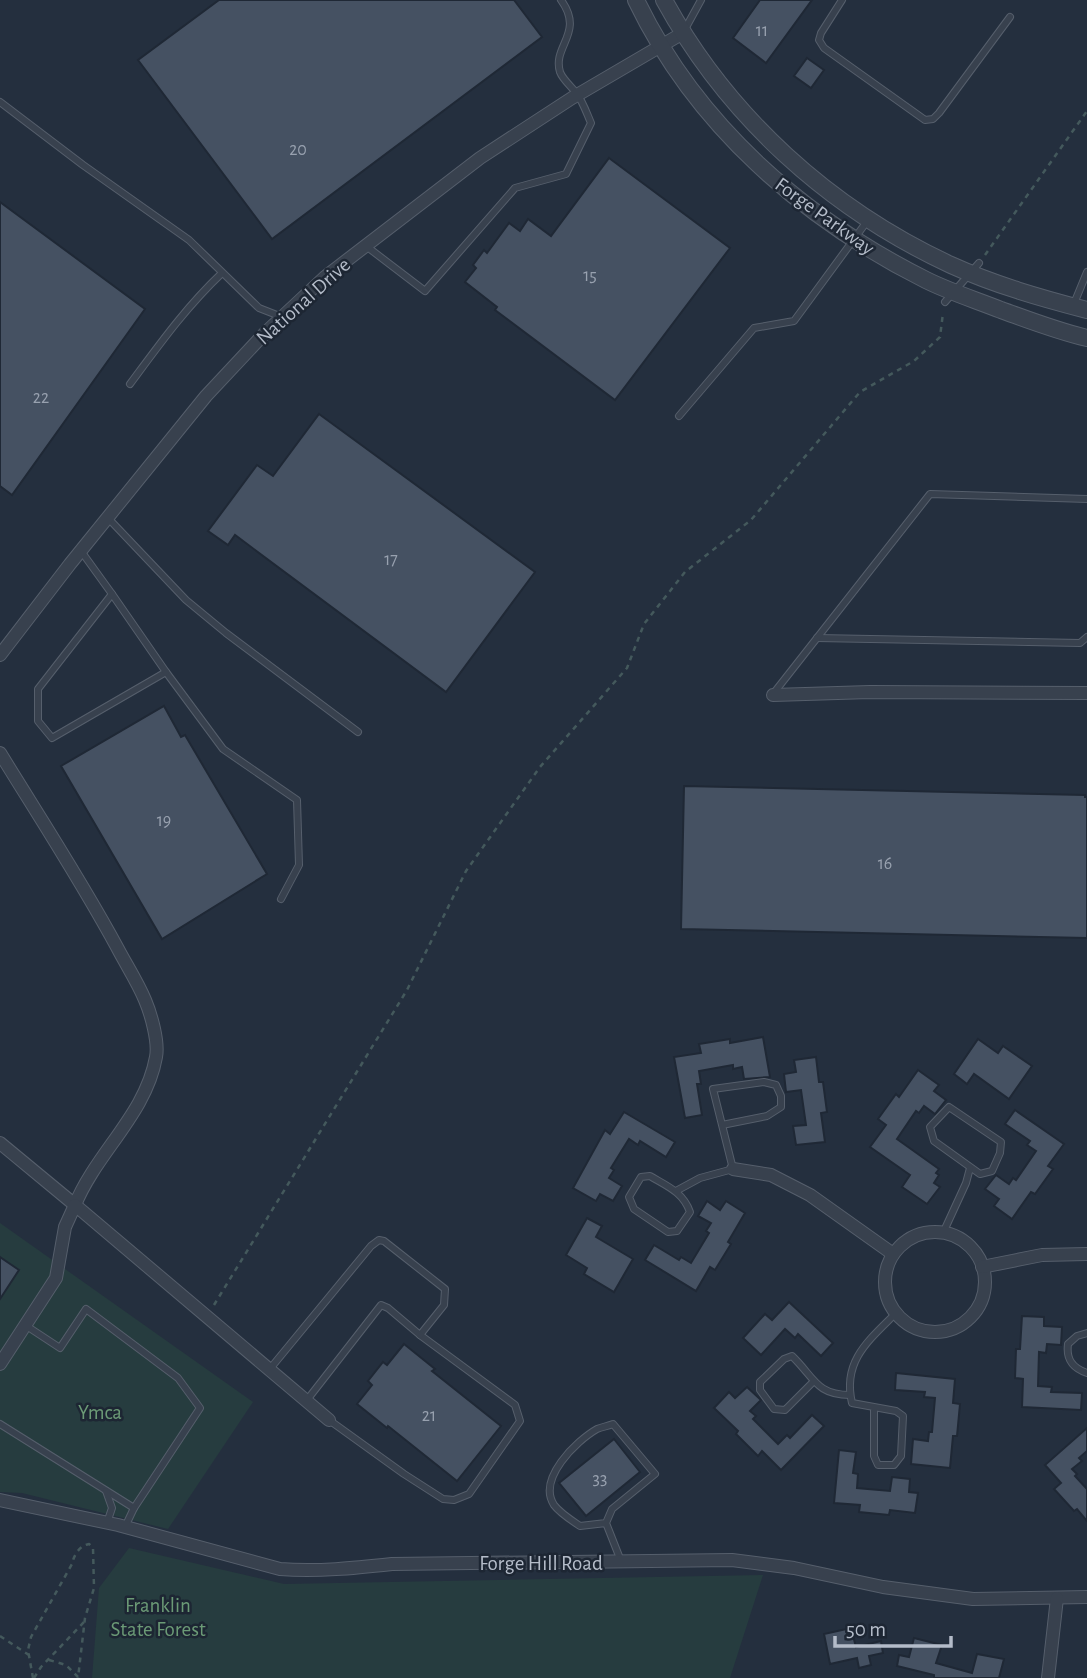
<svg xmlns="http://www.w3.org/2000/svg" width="1087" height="1678" viewBox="0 0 1087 1678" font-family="'Alegreya Sans',sans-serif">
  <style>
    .green { fill: #263c3f }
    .building { fill: #455162; stroke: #1f2835; stroke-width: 2 }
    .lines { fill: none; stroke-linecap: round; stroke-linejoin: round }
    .service-casing { stroke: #565f6c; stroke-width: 8 }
    .minor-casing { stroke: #565f6c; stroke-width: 14 }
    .tertiary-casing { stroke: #565f6c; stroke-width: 18 }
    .path { stroke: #44595c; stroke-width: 2.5; stroke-dasharray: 5 5; stroke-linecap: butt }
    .service { stroke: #38414e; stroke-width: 6 }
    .minor { stroke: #38414e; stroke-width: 12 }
    .tertiary { stroke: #38414e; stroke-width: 16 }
    .labels { text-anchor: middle; stroke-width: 5; stroke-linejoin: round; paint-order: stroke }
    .number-label { font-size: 18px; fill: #98a1af }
    .street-label { font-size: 21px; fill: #b4bcc9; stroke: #1d2633 }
    .park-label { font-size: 21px; fill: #6b9a76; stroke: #1d2633 }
  </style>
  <rect width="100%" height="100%" fill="#242f3e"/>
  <!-- green -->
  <g class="green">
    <polygon points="0,1223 253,1402 168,1529 22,1493 0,1492"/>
    <polygon points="129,1548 284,1584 763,1575 730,1678 92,1678 99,1588"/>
  </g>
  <!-- building -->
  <g class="building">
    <polygon points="219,0 514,0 542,37 272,239 138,60"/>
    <polygon points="760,0 812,0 766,63 733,38"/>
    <polygon points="807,58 824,70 811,88 794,76"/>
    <polygon points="609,158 730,248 615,400 495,310 497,307 465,282 476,268 473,265 484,250 487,253 509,223 520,231 528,219 551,236"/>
    <polygon points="0,202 145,309 12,495 0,486"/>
    <polygon points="319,414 535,572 446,692 235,535 228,545 208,531 257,465 273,476"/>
    <polygon points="164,706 181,737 185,735 267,874 162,939 61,766"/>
    <polygon points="684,786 1085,795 1085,797 1087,797 1087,938 681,929"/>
    <polygon points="763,1037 770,1077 744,1079 742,1067 733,1069 733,1065 699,1071 701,1084 697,1084 702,1115 685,1118 674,1057 701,1053 699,1044 730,1039 730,1043"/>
    <polygon points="978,1039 998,1053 1003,1046 1032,1066 1009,1099 974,1074 967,1084 954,1074"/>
    <polygon points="816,1057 819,1082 823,1082 827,1112 821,1113 825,1142 796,1145 793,1126 806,1125 801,1090 786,1092 784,1074 796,1072 794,1060"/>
    <polygon points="918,1070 939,1085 934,1091 946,1100 935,1114 924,1106 919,1113 916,1111 897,1139 939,1169 936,1173 939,1175 934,1183 940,1187 927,1204 902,1187 910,1175 870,1147 886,1125 878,1119 896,1094 899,1097"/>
    <polygon points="1015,1110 1064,1144 1048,1166 1053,1169 1035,1194 1031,1192 1012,1219 994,1206 999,1199 985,1189 996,1175 1009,1184 1013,1178 1016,1180 1036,1151 1027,1145 1030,1141 1005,1124"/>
    <polygon points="624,1112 675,1142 666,1157 640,1141 638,1145 629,1139 611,1168 614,1170 609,1178 622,1186 613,1201 600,1194 596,1201 573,1188 605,1130 610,1134"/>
    <polygon points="707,1201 720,1210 726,1201 745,1213 728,1242 731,1244 715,1270 710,1267 696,1291 645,1260 654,1245 679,1260 681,1257 691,1263 709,1233 706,1231 711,1223 698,1216"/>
    <polygon points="587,1218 602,1226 596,1237 633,1259 614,1292 584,1274 587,1268 566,1255"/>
    <polygon points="0,1257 19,1270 0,1299"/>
    <polygon points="789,1302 833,1343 821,1356 798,1334 795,1338 785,1329 761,1355 743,1338 765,1314 772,1320"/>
    <polygon points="1022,1316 1044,1317 1044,1326 1062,1327 1061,1345 1047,1344 1046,1353 1039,1352 1038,1386 1052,1387 1051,1392 1082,1393 1081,1410 1022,1407 1023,1379 1015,1378 1016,1349 1020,1349"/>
    <polygon points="404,1344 435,1369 432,1371 501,1426 457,1481 388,1426 387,1428 357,1404 372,1385 368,1381 383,1362 387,1365"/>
    <polygon points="896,1373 955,1379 953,1403 960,1404 957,1436 953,1436 950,1468 911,1464 913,1439 928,1441 929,1432 932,1432 935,1398 924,1397 925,1392 895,1390"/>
    <polygon points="747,1387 761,1400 750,1411 756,1416 753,1419 778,1444 787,1435 790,1438 812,1415 824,1426 781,1470 762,1451 758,1456 736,1434 738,1431 714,1408 729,1392 735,1398"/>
    <polygon points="1087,1428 1087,1451 1079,1458 1082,1461 1072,1469 1077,1474 1075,1476 1087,1489 1087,1521 1077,1509 1074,1511 1054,1489 1061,1483 1045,1465"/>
    <polygon points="614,1439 640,1472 586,1516 559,1483"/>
    <polygon points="839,1450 856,1452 853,1473 858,1474 857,1488 890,1491 892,1477 910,1479 909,1492 918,1493 915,1513 890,1510 889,1515 859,1512 860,1505 834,1503"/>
    <polygon points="851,1628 856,1647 881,1641 883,1653 869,1656 871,1665 859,1668 857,1658 830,1664 824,1634"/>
    <polygon points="914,1638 942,1645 936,1663 972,1673 977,1654 1004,1659 999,1678 934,1678 934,1675 897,1666 899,1655 909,1657"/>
  </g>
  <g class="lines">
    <!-- service casing -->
    <g class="service-casing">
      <g id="service">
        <polyline points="842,0 821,33 819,40 824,48 925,120 933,119 939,113 1010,17"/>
        <polyline points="684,31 701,0"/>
        <polyline points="0,102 83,165 189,240 259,308 282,317"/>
        <path d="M366,246L425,291L515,188L566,174L591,123C587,114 583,102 577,94C572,87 563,80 560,72C552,46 585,33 561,0"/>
        <polyline points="945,302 979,263"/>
        <polyline points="1073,306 1087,272"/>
        <path d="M130,384C159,345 186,307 222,273"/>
        <polyline points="679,416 754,328 794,321 868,220"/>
        <polyline points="108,518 186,600 226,633 358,732"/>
        <polyline points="81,551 112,594 38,689 38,721 52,738 166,672 223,749 297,800 299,865 281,899"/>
        <polyline points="112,594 166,672"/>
        <polyline points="817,638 1080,643 1087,637"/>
        <polyline points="773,694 930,494 1087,499"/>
        <polygon points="949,1107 1001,1142 1000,1153 992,1171 980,1174 934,1141 930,1127"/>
        <path d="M650,1176C667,1186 683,1192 690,1212L677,1231L668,1232L634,1209L629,1197L641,1177Z"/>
        <polyline points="676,1191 700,1178 733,1169 713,1089 764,1082 776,1085 781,1096 781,1107 767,1116 722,1125"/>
        <polyline points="943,1233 966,1183 970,1168"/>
        <path d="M1087,1333L1077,1336L1068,1344C1066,1359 1072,1368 1087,1373"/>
        <polyline points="269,1370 371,1246 379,1240 384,1241 445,1289 444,1305 420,1335 515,1405 520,1421 469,1494 454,1500 443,1499 404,1474 329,1420"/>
        <path d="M814,1381L785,1410L774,1409L760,1390V1382L784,1359L792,1356C814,1377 816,1395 850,1395"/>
        <polyline points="307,1400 381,1305 388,1308 420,1335"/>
        <path d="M874,1408V1456L878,1465H894L901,1456L903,1416L896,1411L852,1403C842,1361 869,1340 896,1313"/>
        <polyline points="0,1424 134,1508 200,1408 178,1378 86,1309 60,1348 25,1325"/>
        <polyline points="106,1491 112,1508 107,1523"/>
        <path d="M606,1523L580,1526C571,1520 560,1513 554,1505C537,1479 576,1441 597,1429C602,1427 608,1426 613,1424L655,1474L612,1509L606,1523L621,1561"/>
        <polyline points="125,1527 134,1508"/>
      </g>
    </g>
    <!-- minor casing -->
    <g class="minor-casing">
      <g id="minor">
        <polyline points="0,655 70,564 206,396 265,333 325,277 480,158 572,98 683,33"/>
        <polyline points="773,695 870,692 1087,693"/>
        <path d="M0,753C40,818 82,882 118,949C127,966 138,983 145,1000C151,1014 159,1042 156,1057C146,1114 96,1153 75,1205L0,1143"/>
        <polyline points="733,1169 771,1175 810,1195 893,1254"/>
        <circle cx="935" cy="1282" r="50"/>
        <polyline points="982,1267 1042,1255 1087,1254"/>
        <polyline points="0,1364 56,1278 65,1227 75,1205 329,1420"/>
        <path d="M0,1500L118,1525L280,1569C317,1572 355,1568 392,1564L732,1560L794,1568L883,1587L973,1599L1087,1597"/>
        <polyline points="1048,1678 1057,1598"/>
      </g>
    </g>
    <!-- tertiary casing -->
    <g class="tertiary-casing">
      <g id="tertiary">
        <path d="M636,0C696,125 804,219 926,280C950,292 976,300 1001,310C1029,320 1057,331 1087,338"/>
        <path d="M664,0C728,117 830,209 951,265C995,285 1041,298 1087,310"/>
      </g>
    </g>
    <!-- path -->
    <g class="path">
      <polyline points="985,255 1087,111"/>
      <polyline points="214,1305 407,990 466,871 540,767 627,668 644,624 685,572 751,520 860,392 914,361 940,337 943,313"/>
      <polyline points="0,1636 29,1655"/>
      <polyline points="49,1660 66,1665 78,1677"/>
      <path d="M33,1678L28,1650L31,1637L72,1564C74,1555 79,1546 89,1544L93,1548L94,1588L85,1618L78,1678"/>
      <polyline points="34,1678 41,1667 85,1621"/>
    </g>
    <!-- service -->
    <use href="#service" class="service"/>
    <!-- minor -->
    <use href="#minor" class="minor"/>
    <!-- tertiary -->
    <use href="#tertiary" class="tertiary"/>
  </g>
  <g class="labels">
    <!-- number labels -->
    <g class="number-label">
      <text x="762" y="36">11</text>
      <text x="298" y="155">20</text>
      <text x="590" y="281">15</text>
      <text x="41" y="403">22</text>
      <text x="391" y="565">17</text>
      <text x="164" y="826">19</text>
      <text x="885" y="869">16</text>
      <text x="429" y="1421">21</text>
      <text x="600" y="1484">33</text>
    </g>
    <!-- street labels -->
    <g class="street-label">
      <text transform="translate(825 216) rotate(36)" y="7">Forge Parkway</text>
      <text transform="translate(303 301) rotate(-42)" y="7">National Drive</text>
      <text x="541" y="1570">Forge Hill Road</text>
    </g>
    <!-- park labels -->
    <g class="park-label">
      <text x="100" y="1419">Ymca</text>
      <text x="158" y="1612">Franklin<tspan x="158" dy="24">State Forest</tspan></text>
    </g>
  </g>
  <!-- scale -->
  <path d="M835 1636v10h116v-10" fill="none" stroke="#b4bcc9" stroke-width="3.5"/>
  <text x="846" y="1636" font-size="21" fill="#b4bcc9" stroke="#1d2633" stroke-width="5" paint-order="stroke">50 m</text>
</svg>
